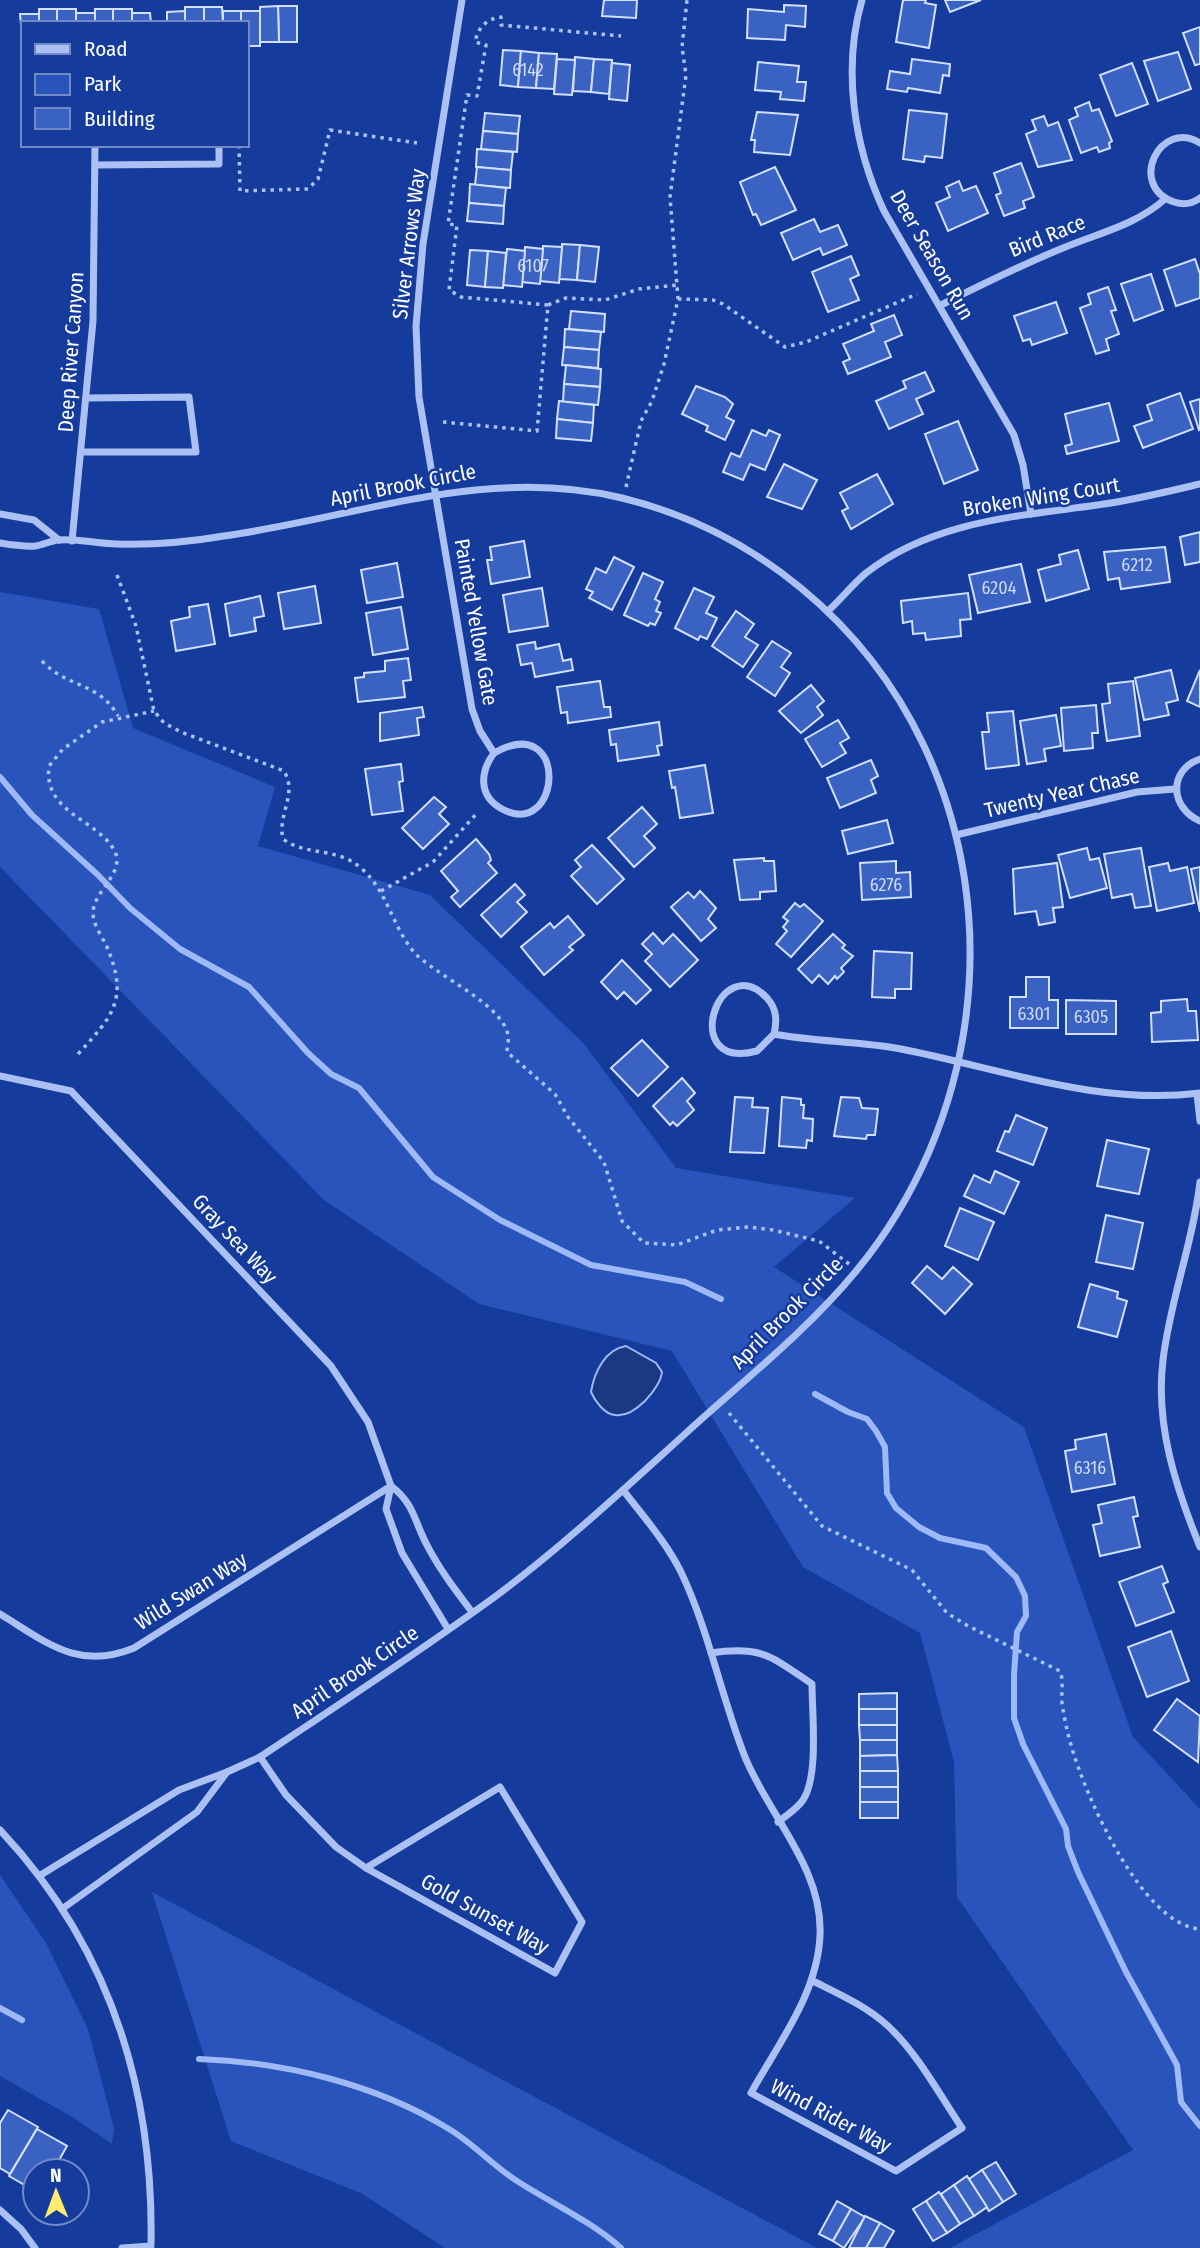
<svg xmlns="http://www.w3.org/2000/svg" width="1200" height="2248" viewBox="0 0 1200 2248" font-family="'Fira Sans Condensed',sans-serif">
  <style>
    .green { fill: #2854bb }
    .water { fill: #1b3883; stroke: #9eb9f6; stroke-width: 2 }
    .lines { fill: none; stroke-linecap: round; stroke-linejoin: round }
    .stream { stroke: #9eb9f6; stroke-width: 6 }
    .building { fill: #3962c2; stroke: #d3e0fd; stroke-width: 2 }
    .path { stroke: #abc1f3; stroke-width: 3.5; stroke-dasharray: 3.5 5; stroke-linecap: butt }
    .minor { stroke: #abc1f3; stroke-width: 7 }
    .labels { text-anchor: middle; stroke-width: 5; stroke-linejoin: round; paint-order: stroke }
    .number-label { font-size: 18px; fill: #ced8f0 }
    .street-label { font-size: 21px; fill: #fff; stroke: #153b9d }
  </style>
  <rect width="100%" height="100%" fill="#153b9d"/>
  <!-- green -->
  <g class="green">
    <polygon points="0,592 99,609 133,728 275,787 258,846 430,895 585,1045 676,1168 855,1198 774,1267 1024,1427 1133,1737 1200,1809 1200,2248 950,2248 1133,2150 957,1897 954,1762 920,1633 803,1567 672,1351 479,1304 324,1200 0,867"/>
    <polygon points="0,1875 46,1943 88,2029 114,2128 112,2144 74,2118 0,2076"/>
    <polygon points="152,1892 817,2248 445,2248 361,2193 231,2141"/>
  </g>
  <!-- water -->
  <path class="water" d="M626,1346L656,1363L662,1372C660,1389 634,1418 615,1415C604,1414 595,1401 591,1392C594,1373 605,1349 626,1346Z"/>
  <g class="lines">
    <!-- stream -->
    <g class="stream">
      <polyline points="0,777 32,815 98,875 130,908 180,949 249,987 308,1053 331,1074 359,1088 433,1177 500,1220 591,1265 685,1282 721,1299"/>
      <polyline points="815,1394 848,1412 867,1419 876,1431 885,1447 887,1493 896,1508 919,1527 940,1538 986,1548 1016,1577 1025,1596 1026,1616 1017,1632 1014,1675 1014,1718 1023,1744 1066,1829 1068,1846 1078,1872 1126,1972 1177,2065 1181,2102 1200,2126"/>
      <polyline points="0,2008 22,2020"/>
      <path d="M199,2059C284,2062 376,2084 449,2129C474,2144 493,2166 517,2181C551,2203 591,2221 621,2248"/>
    </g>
  </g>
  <!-- building -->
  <g class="building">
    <polygon points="604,0 637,0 636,18 602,16"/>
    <polygon points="903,0 926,0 925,3 936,5 929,48 896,42"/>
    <polygon points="945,0 981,0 950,12"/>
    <polygon points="784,5 806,6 805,27 786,25 785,40 747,38 748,9 784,12"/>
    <polygon points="278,6 297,6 297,42 279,42"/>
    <polygon points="278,6 279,42 260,42 260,7"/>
    <rect x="185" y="7" width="19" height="16"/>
    <polygon points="204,7 222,7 223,23 204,23"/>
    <rect x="39" y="9" width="18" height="14"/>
    <rect x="57" y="9" width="19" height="14"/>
    <rect x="95" y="9" width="18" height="14"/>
    <rect x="113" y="9" width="19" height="14"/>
    <polygon points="185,11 185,23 167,23 167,12"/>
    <rect x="223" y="11" width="18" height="12"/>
    <polygon points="241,11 260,11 260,46 247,46 247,23 241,23"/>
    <rect x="76" y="13" width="19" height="10"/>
    <polygon points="132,13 150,13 151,23 132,23"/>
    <polygon points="20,14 39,14 39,23 23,23 23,48"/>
    <polygon points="1200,27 1200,64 1195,65 1183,33"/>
    <polygon points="503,50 521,51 518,87 500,85"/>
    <polygon points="521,51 539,53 536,88 518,87"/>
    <polygon points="1178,52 1191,89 1158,101 1144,61"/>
    <polygon points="539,53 557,54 554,89 536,88"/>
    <polygon points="575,57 594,59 591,92 573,91"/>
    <polygon points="557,59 575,60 572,95 554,94"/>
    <polygon points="594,59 612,60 609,94 591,92"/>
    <polygon points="912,59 950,64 949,76 943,75 940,93 908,88 907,92 887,89 890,71 910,74"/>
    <polygon points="758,62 799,66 797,82 806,82 804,101 780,99 781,92 755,90"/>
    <polygon points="612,63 630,65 627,101 609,99"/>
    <polygon points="1132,63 1148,104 1116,116 1100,75"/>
    <polygon points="1089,102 1092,111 1099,109 1112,141 1109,143 1110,148 1099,152 1097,147 1081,153 1069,120 1078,116 1075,108"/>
    <polygon points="909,110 947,114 942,158 925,156 924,162 903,159"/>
    <polygon points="757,112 798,115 790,155 754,152 755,140 751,140"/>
    <polygon points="485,113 520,116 518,134 483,131"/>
    <polygon points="1044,116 1048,126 1058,122 1072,160 1038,167 1026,134 1036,130 1032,120"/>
    <polygon points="483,131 518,134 517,152 481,149"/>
    <polygon points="477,149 513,152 511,170 476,167"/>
    <polygon points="1021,163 1034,197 1023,201 1025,208 1004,216 996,195 1001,193 994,173"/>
    <polygon points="477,167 511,170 510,188 475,185"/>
    <polygon points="775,167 796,210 761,225 756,214 753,215 740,182"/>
    <polygon points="959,181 963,191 976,186 988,213 948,231 936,203 950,197 946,187"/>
    <polygon points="470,184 506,188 504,206 469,203"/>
    <polygon points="469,203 504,206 503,224 467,221"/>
    <polygon points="814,219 820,232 838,225 847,245 823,255 820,248 793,260 781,233"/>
    <polygon points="562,244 580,245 577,280 559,279"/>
    <polygon points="580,245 599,247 595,282 577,280"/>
    <polygon points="543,246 562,247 559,283 540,281"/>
    <polygon points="525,247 543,249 540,284 522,282"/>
    <polygon points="507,249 525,251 522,287 503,285"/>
    <polygon points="470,250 488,251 485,287 467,285"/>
    <polygon points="488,251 506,253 503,288 485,287"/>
    <polygon points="851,256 859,275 850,279 859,300 828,312 812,272"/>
    <polygon points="1195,259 1200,274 1200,298 1176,306 1164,270"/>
    <polygon points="1151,274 1163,310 1134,321 1121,284"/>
    <polygon points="1108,287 1116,310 1111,311 1119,334 1106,339 1109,350 1096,354 1080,308 1091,304 1088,294"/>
    <polygon points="1056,302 1067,333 1032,345 1030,339 1023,341 1014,316"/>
    <polygon points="571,311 605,314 604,332 569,329"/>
    <polygon points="894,315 902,335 885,342 891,357 848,374 843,362 850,359 843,344 874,331 871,324"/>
    <polygon points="565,329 601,332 599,350 564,347"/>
    <polygon points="564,347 599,350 598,368 562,365"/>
    <polygon points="566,365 601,369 600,387 564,384"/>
    <polygon points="925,372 934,391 916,399 923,414 889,429 876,401 906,388 903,381"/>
    <polygon points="564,384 600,387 598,405 563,402"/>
    <polygon points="696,386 725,397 733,404 726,417 734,421 725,440 706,431 708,426 682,414"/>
    <polygon points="1180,393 1193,429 1143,448 1134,426 1152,420 1147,405"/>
    <polygon points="1200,399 1200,429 1199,430 1190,402"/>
    <polygon points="559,401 594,405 593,423 557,419"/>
    <polygon points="1109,403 1119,441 1067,454 1065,446 1072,444 1065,414"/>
    <polygon points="557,419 593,423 591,441 556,438"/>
    <polygon points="958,421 978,470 944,484 925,434"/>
    <polygon points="752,430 766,436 769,430 780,435 765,470 750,464 743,480 723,472 731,453 740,457"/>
    <polygon points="784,464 817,480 802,509 767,497"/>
    <polygon points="877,474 893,504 851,529 842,511 848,508 840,493"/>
    <polygon points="1200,532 1200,562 1185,565 1180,537"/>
    <polygon points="524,541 530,577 491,584 487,560 492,560 490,547"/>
    <polygon points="1165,547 1170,582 1121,589 1119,578 1108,580 1104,552"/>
    <polygon points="1078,550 1089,589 1046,601 1038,570 1061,564 1059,555"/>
    <polygon points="614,557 634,567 612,610 589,598 593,592 586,589 596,568 606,573"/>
    <polygon points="397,563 403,597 367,603 361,570"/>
    <polygon points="1021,564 1030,602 978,613 969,575"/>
    <polygon points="643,573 663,582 655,599 660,602 656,611 661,613 655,625 650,623 648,626 624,615"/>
    <polygon points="315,586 321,623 284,629 278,593"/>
    <polygon points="542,588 548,626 509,632 503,595"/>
    <polygon points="694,588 714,597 706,613 717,618 707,639 700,636 698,640 675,628"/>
    <polygon points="968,593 971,619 960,620 961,636 926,640 925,633 913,634 912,621 903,623 901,601"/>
    <polygon points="260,596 264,616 254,618 256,631 230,636 225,604"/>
    <polygon points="208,604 215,644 176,651 171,621 190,617 189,607"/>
    <polygon points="401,607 408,649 373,655 366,613"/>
    <polygon points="736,611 754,624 745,637 758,645 743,667 712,646"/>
    <polygon points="772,641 791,653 781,667 790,673 775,696 747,677"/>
    <polygon points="535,642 536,649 559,644 563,661 571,659 573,670 535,677 532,663 521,665 517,645"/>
    <polygon points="408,658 411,680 403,681 405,697 358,702 355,678 364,677 364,673 385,671 385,661"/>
    <polygon points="1171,670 1178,700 1166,703 1169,715 1144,720 1135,678"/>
    <polygon points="1200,670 1200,707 1187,701"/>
    <polygon points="600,681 604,707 610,707 611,717 568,723 567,712 561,713 557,687"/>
    <polygon points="1133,681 1140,736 1107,741 1102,704 1110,703 1108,684"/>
    <polygon points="811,685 824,701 817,707 823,715 801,733 779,711"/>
    <polygon points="1096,705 1098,733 1092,733 1093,748 1064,751 1061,708"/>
    <polygon points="422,707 424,717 417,718 419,735 380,741 380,713"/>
    <polygon points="1013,711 1019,765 986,769 982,732 989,732 987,713"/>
    <polygon points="1056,715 1061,746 1044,749 1046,761 1027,764 1020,721"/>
    <polygon points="838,720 849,738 840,743 846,753 822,767 805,739"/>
    <polygon points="659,722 662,745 657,746 659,755 618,761 616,744 611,745 609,730"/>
    <polygon points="871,760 878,776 871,780 876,793 840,808 827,778"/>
    <polygon points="401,764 403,781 399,782 403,811 372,815 365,769"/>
    <polygon points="705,765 713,813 680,818 675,787 672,788 669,771"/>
    <polygon points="434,797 446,807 439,814 449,824 423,849 402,828"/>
    <polygon points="642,807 657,824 644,836 655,848 634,867 608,838"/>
    <polygon points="887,820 893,843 848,854 842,831"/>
    <polygon points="476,839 489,854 491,860 488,863 497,873 460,907 451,897 458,891 441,871"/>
    <polygon points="592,845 624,879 597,904 571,876 581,867 575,860"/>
    <polygon points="1087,848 1090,860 1099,858 1107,888 1070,898 1058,855"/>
    <polygon points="1141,848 1151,906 1135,908 1132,894 1112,898 1104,854"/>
    <polygon points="764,858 764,861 774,861 776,891 760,892 760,899 740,900 734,860"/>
    <polygon points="896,861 896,873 910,872 911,897 862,900 860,863"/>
    <polygon points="1057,863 1063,907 1053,908 1055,922 1039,925 1036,911 1015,914 1013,869"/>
    <polygon points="1168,863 1170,871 1187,867 1194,903 1157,911 1149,867"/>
    <polygon points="1200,867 1200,912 1191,869"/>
    <polygon points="515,884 525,895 517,902 527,912 501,937 481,915"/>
    <polygon points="700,891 716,908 708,919 716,928 701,941 671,907 688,892 694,898"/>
    <polygon points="795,903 800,907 804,904 823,921 791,957 776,944 787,931 783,927 788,921 783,917"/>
    <polygon points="568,916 584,935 569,947 573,950 544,975 521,947 550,923 554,928"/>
    <polygon points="653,933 663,944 673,934 698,960 670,987 645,961 652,954 642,944"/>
    <polygon points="833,934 845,945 842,948 853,956 841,968 844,972 837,979 835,976 828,984 819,975 812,983 798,969"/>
    <polygon points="874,951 912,953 911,989 895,989 895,998 872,997"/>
    <polygon points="622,960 651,990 636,1004 624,992 617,999 601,982"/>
    <polygon points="1026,977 1049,977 1049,1000 1058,1000 1058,1028 1010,1028 1010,997 1026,997"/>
    <polygon points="1187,999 1188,1011 1196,1011 1198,1040 1152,1042 1151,1013 1161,1012 1161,1001"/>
    <polygon points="1066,1000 1116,1001 1116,1034 1066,1034"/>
    <polygon points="642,1040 668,1067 638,1096 611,1068"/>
    <polygon points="682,1078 695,1093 687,1101 694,1110 677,1126 673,1122 670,1125 653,1106"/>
    <polygon points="735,1097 753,1098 752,1107 768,1108 764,1153 730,1152"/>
    <polygon points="782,1097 801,1099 801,1105 804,1105 803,1118 813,1119 812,1141 807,1140 806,1148 779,1146"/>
    <polygon points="841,1097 859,1098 862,1108 878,1109 875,1135 867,1135 866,1139 834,1136"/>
    <polygon points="1016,1115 1047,1128 1033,1165 997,1151 1005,1131 1009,1132"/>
    <polygon points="1107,1140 1149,1149 1139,1194 1097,1186"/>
    <polygon points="995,1171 1019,1182 1004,1214 964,1196 974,1175 990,1183"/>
    <polygon points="960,1208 994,1222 978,1260 945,1246"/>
    <polygon points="1106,1215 1143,1223 1133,1269 1096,1262"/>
    <polygon points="927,1266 942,1279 953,1267 972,1284 945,1314 912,1283"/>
    <polygon points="1090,1284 1118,1292 1117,1298 1127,1301 1117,1337 1078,1327"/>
    <polygon points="1106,1434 1115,1484 1072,1492 1065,1451 1076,1449 1075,1440"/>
    <polygon points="1134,1497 1138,1516 1133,1517 1140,1547 1100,1556 1093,1525 1102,1523 1098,1505"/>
    <polygon points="1162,1566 1168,1582 1163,1584 1174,1612 1136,1626 1119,1582"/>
    <polygon points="1171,1631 1189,1681 1147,1697 1128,1647"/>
    <polygon points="897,1693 897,1709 859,1709 859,1694"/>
    <polygon points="1177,1699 1200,1716 1198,1762 1154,1730"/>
    <rect x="859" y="1709" width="38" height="16"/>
    <polygon points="859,1725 897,1725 897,1740 860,1740"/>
    <polygon points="860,1740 897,1740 897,1755 860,1756"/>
    <polygon points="897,1755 898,1771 860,1771 860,1756"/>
    <rect x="860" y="1771" width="38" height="16"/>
    <rect x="860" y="1787" width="38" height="15"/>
    <rect x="860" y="1802" width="38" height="16"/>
    <polygon points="8,2110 38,2127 10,2174 0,2168 0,2123"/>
    <polygon points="37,2129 67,2146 53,2171 35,2171 35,2191 9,2176"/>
    <polygon points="996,2162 1016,2194 1003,2202 982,2170"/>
    <polygon points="982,2170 1003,2202 989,2211 969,2179"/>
    <polygon points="967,2176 987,2207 974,2216 954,2185"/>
    <polygon points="954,2185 974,2216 960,2224 941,2194"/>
    <polygon points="939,2192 960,2224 947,2233 926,2201"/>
    <polygon points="837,2201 851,2209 833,2241 819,2234"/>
    <polygon points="926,2201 947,2233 933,2241 913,2209"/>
    <polygon points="851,2209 865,2217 844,2248 833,2241"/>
    <polygon points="865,2216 880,2223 866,2248 849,2248"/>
    <polygon points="880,2223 894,2231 884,2248 866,2248"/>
  </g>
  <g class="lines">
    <!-- path -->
    <g class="path">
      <polyline points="239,145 240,191 308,189 318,179 330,130 417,143"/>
      <polyline points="678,299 713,300 723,304 785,347 806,342 917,294"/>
      <polyline points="548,305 566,298 605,300 639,289 677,285"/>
      <path d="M443,422L537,431L548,305L461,297L449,290L457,225L448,224L467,95L477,96L486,45L475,42C478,28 486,19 501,17V25L621,36"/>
      <polyline points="626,487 641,421 652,401 664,364 678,299 670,197 686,75 682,47 687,0"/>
      <path d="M117,575L136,626L154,711L164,723L181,732L284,771C298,794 277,815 283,839C307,857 337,846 362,869C387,891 392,925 413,951C432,974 504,1004 508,1036C509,1041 507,1047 507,1052L555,1094L568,1117L604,1162L622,1221L644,1243L677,1245L717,1230L748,1227L773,1230L819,1241L849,1264"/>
      <path d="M42,661C67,688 99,682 118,716"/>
      <polyline points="381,891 433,862 478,812"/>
      <path d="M78,1054C113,1016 129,999 107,947C102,936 93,925 93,913C93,891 127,872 114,850C97,819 43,813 49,766L63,749L102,722L154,711"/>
      <path d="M729,1413L822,1526L912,1570L947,1613L968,1626L1060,1671C1064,1681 1061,1692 1062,1703C1064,1717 1067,1731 1071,1745C1085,1795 1142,1925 1200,1929"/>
    </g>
    <!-- minor -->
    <g class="minor">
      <path d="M462,0L423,244L416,326L419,397L472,709L480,731L494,753C480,772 478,796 502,809C562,841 570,710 494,753"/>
      <path d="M862,0C842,69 854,147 884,211L1014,435L1023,465L1031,514"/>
      <path d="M1200,143C1160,118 1127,186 1174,202C1183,205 1192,204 1200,198"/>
      <polyline points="95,165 219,164 219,145"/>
      <path d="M941,305C981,285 1021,265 1063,248C1099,233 1136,225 1165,199"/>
      <polyline points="81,452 196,452 189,397 87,398"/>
      <polyline points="0,514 34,520 59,540"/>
      <polyline points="72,541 93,321 95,145"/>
      <path d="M0,543C12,545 24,547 35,546C43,545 50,541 58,540C77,538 98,544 117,544C153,545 189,542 224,536C360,517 483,465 622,498C754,530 866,623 924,746C1005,917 977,1124 857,1270C807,1331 743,1381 685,1434C624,1489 562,1547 496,1596C419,1652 340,1704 260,1757L227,1772"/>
      <path d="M828,611C841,599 853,584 866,573C936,518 1027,516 1111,503C1141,498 1170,491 1200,484"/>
      <path d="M1200,759C1168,770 1170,808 1200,821"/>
      <polyline points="956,835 1137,792 1175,789"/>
      <path d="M774,1034C777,1021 777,1009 767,998C718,947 678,1072 757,1051L774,1034C816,1042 859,1041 901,1049C999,1068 1098,1106 1200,1093"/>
      <path d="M0,1076L71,1091L331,1366L368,1422L391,1486L134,1648C78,1671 46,1642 0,1614"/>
      <polyline points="1197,1094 1200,1121"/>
      <path d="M1200,1182C1193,1243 1170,1300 1163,1360C1155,1425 1176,1488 1200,1547"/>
      <path d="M623,1490C643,1516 666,1542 681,1572C709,1631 721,1696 745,1757C769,1816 823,1868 820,1935C818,1993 778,2044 751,2093L896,2171L962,2128C939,2094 918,2054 888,2026C866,2006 839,1994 813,1981"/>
      <path d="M448,1629L402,1553L386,1509L391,1486C415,1504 414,1522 428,1547C440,1570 456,1591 472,1612"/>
      <path d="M711,1653C762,1645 772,1657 812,1684C812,1714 819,1776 803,1800C797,1809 787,1815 778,1822"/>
      <polyline points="260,1757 286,1795 336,1847 366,1868 555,1973 582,1922 500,1787 366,1868"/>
      <path d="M0,1830C109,1946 154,2089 151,2246L122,2248"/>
      <polyline points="39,1876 179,1790 227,1772 197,1812 62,1909"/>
      <polyline points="0,2210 21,2229 35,2248"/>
    </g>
  </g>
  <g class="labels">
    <!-- number labels -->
    <g class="number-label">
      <text x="528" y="76">6142</text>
      <text x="533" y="272">6107</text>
      <text x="1137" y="571">6212</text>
      <text x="999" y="594">6204</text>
      <text x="886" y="891">6276</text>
      <text x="1034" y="1020">6301</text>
      <text x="1091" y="1023">6305</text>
      <text x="1090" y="1474">6316</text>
    </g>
    <!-- street labels -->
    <g class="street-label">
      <text transform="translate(1047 236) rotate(-22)" y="7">Bird Race</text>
      <text transform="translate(409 244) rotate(-83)" y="7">Silver Arrows Way</text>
      <text transform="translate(932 255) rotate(60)" y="7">Deer Season Run</text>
      <text transform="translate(71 352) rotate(-86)" y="7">Deep River Canyon</text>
      <text transform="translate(403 485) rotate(-11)" y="7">April Brook Circle</text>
      <text transform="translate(1041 497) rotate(-9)" y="7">Broken Wing Court</text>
      <text transform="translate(476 622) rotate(80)" y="7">Painted Yellow Gate</text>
      <text transform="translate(1062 793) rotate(-13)" y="7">Twenty Year Chase</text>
      <text transform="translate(235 1239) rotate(47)" y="7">Gray Sea Way</text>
      <text transform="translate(787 1313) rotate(-45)" y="7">April Brook Circle</text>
      <text transform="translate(191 1591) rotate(-32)" y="7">Wild Swan Way</text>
      <text transform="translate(355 1672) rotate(-34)" y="7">April Brook Circle</text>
      <text transform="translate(485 1914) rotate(29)" y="7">Gold Sunset Way</text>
      <text transform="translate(831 2116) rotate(28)" y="7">Wind Rider Way</text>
    </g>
  </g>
  <!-- legend -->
  <rect x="21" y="21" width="228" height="126" fill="#153b9d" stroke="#7389c4" stroke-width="2"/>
  <rect x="35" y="44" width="35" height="10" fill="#abc1f3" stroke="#7389c4" stroke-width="2"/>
  <text x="84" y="56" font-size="21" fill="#ffffff">Road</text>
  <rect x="35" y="74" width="35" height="21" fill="#2854bb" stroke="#7389c4" stroke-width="2"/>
  <text x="84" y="91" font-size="21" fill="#ffffff">Park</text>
  <rect x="35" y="108" width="35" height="21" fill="#3962c2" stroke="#7389c4" stroke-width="2"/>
  <text x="84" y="126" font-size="21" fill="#ffffff">Building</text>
  <!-- north arrow -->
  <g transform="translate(56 2192) rotate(359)"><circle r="33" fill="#153b9d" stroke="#7389c4" stroke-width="2"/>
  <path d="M0-5L12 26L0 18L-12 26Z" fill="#ffeb6d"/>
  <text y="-10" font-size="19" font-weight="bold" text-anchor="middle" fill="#ffffff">N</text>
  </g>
</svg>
